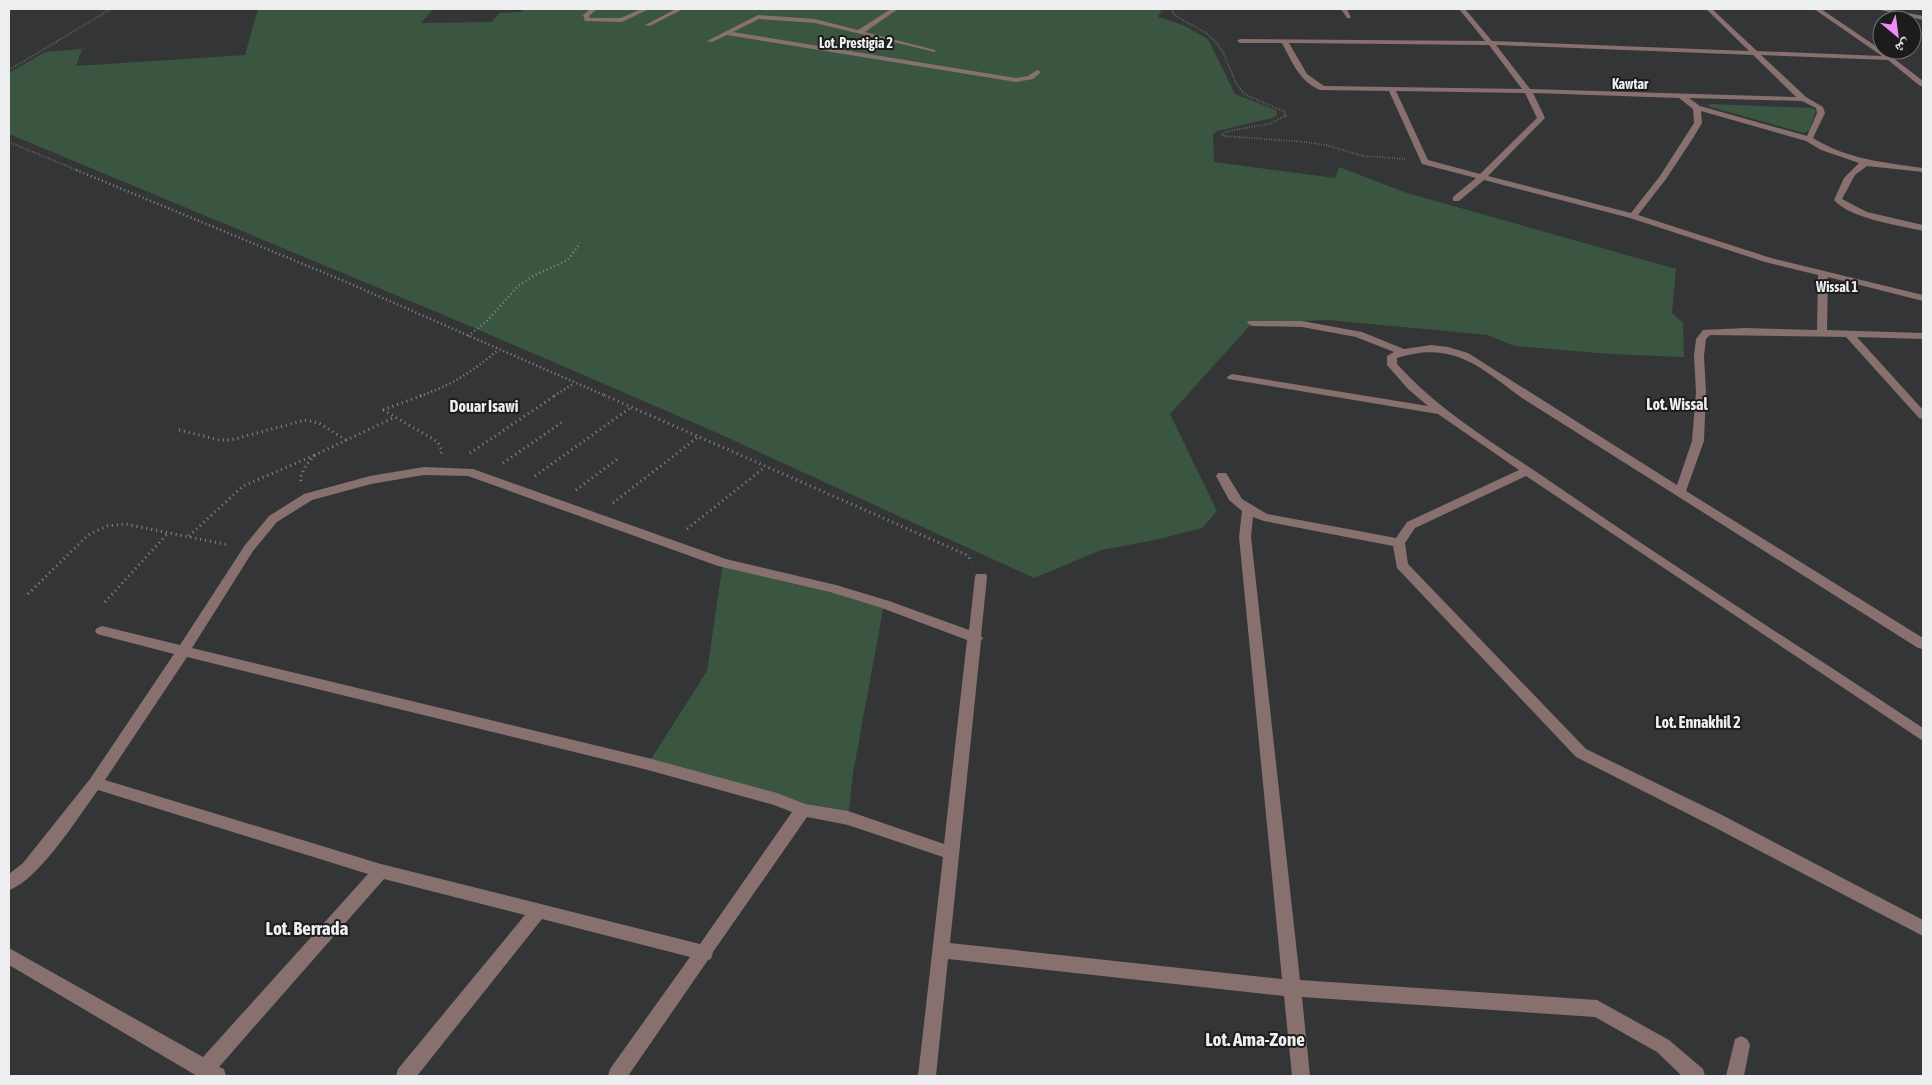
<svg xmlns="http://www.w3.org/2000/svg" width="1932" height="1085" viewBox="0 0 1932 1085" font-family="'Asap Condensed','Noto Naskh Arabic',sans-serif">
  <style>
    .green { fill: #3a5641 }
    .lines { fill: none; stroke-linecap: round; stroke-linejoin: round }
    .path-far2 { stroke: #898a8c; stroke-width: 2; stroke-dasharray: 0.5 2; stroke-linecap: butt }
    .path-far1 { stroke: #898a8c; stroke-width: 2.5; stroke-dasharray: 1 3; stroke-linecap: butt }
    .path { stroke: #898a8c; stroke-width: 3; stroke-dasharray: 1 4; stroke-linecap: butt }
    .minor { fill: #87706d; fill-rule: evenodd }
    .labels { text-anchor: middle; stroke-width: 4; stroke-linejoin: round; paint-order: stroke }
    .far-quarter-label { font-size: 14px; font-weight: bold; fill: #edeeef; stroke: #1c1c1d }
    .quarter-label { font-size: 16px; font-weight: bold; fill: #edeeef; stroke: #1c1c1d }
    .near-quarter-label { font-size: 19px; font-weight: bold; fill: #edeeef; stroke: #1c1c1d }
  </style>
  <rect width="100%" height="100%" fill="#343537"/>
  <!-- green -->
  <g class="green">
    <polygon points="258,9 433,9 421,23 492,22 499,13 521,12 523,9 1162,9 1158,17 1183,25 1208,39 1235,94 1276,110 1277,115 1272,118 1217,131 1213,134 1214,162 1335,178 1339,167 1407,193 1676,269 1672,313 1683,323 1684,357 1609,354 1514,346 1488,335 1328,320 1252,323 1170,414 1217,511 1202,528 1155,540 1101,550 1034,578 713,431 458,321 9,134 9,73 45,52 82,49 76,66 245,55"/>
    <polygon points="1711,104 1812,108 1816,110 1809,130 1804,133 1707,106"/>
    <polygon points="723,563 884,604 853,773 848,818 648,764 707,671"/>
  </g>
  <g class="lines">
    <!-- path-far2 -->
    <g class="path-far2">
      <polyline points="1174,9 1172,12 1176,16 1206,33 1215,41 1223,52 1236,83 1244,94 1285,112 1285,116 1269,124 1228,131 1222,134 1223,136 1306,142 1326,145 1363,156 1405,159"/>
      <polyline points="9,70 111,9"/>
      <polyline points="9,142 79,171"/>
    </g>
    <!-- path-far1 -->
    <g class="path-far1">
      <polyline points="76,170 344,281 606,396"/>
      <polyline points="468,336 487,321 518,286 533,276 568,260 580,243"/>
      <path d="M420,396C452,385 472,372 498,350"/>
      <polyline points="554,396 573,384"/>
    </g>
    <!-- path -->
    <g class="path">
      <polyline points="604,395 967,555 972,562"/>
      <polyline points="383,410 423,395"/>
      <polyline points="383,410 438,442 442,451 441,454"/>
      <polyline points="179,430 219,440 231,440 305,420 319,423 346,440"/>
      <polyline points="470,453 556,395"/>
      <polyline points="503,463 564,421"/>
      <polyline points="535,476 630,408"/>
      <polyline points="301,481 300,478 306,465 315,455 395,417"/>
      <polyline points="576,490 620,457"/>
      <polyline points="613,503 698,437"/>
      <polyline points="687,529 765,467"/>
      <polyline points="189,536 243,486 315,455"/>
      <polyline points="28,594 88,535 107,526 125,524 229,545"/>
      <polyline points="105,602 168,533"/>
    </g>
    <!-- minor -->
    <g class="minor">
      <polygon points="590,9 597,9 589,16 590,18 621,18 641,9 649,9 622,22 585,21 583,15"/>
      <polygon points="676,9 683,9 650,26 645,25"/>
      <polygon points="891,9 898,9 865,32 935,50 935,52 815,23 759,19 733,32 1016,78 1028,76 1037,70 1041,72 1033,79 1016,82 727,35 712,42 707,41 758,15 815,19 858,30"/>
      <polygon points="1341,9 1347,9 1351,18 1347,18"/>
      <path d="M1459,9H1465L1492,41L1749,51L1706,9H1712L1757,51L1882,56L1814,9H1821L1892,57L1923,81V86H1920L1888,60L1761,55L1806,97L1823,107L1825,113L1813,138C1849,160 1883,162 1923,168V172L1867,166L1855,175L1842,199L1867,212L1923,225V231C1898,225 1851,219 1834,200L1844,178L1859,163L1821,150L1806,141L1701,111L1702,123L1693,138L1666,179L1638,215L1771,258L1923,295V301L1828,277L1827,330L1923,333V339L1857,337L1923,410V419L1919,418L1846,337L1710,335L1706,339L1704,356L1706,392L1704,441L1686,491L1923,638V649L1918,648L1522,398C1480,367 1453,340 1397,358V364C1443,415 1504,449 1560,488C1679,570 1802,648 1923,728V741L1526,476L1415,528L1405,543L1408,564L1586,749L1722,815L1923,920V936L1710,825L1576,757L1397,568L1393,546L1264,521L1253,517L1251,537L1300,980L1597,1000L1669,1040L1703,1069L1705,1076H1682L1657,1052L1595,1017L1302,997L1310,1076H1292L1284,996L948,959L936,1076H918L943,857L848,825L807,817L713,952L711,959L708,960L628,1076H608L610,1069L690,957L542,919L417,1076H396L398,1069L525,915L384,879L219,1067L224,1069L226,1076H197L9,965V948L203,1057L368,874L98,790C79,816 38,881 9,890V874L23,863L90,779L174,654L97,634L95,631L97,628L102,626L180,645L245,545L269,516L304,494L370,476L424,467L473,469L726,559L836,585L889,601L969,630L975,577L976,574H986L987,577L981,636L983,638L981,641L950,943L1282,979L1239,537L1242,511L1229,500L1216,476L1218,473H1226L1242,499L1267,514L1396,538L1407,522L1519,470L1438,414L1228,379L1227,377L1232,374L1428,406L1408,389L1387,365V356L1394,352L1356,337L1302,327L1252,326L1247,323L1248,321H1302L1362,332L1404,349L1431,345L1448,347L1468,353L1677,485L1692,441L1696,392L1694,356L1696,339L1703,330L1745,328L1817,330L1818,275L1765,262L1630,218L1484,180L1459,201H1453V197L1476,178L1422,164L1389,91L1320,90C1300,82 1292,62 1282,43H1240L1237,41L1240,39L1485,41ZM1289,43L1489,45L1522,89L1324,86L1307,74ZM1496,45L1753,55L1796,97L1530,89ZM1396,91L1525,93L1537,118L1480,174L1428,160ZM1533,93L1679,98L1693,109L1694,123L1660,176L1631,213L1488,176L1545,118ZM1689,98L1802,101L1816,108L1817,113L1807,136L1700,106ZM424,475L468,476L718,566L830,592L879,607L967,640L944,844L848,811L805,804L777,793L648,758L192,648L253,551L277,522L312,500L371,484ZM187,657L648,770L774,805L792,812L700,944L381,864L105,780Z"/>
      <polygon points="1876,9 1887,9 1923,16 1923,20"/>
      <polygon points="1741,1036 1747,1039 1750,1045 1744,1076 1726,1076 1735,1039"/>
    </g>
  </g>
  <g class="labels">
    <!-- far-quarter labels -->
    <g class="far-quarter-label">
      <text x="856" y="48">Lot. Prestigia 2</text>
      <text x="1630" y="89">Kawtar</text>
      <text x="1837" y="292">Wissal 1</text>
    </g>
    <!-- quarter labels -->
    <g class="quarter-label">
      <text x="1677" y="410">Lot. Wissal</text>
      <text x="484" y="412">Douar Isawi</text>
      <text x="1698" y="728">Lot. Ennakhil 2</text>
    </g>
    <!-- near-quarter labels -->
    <g class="near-quarter-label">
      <text x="307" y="935">Lot. Berrada</text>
      <text x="1255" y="1046">Lot. Ama-Zone</text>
    </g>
  </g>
  <!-- border -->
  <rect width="1932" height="1085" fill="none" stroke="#edeeef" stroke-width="20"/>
  <!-- north arrow -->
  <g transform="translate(1897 35) rotate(151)"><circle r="24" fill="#1c1c1d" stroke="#707071"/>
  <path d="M0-4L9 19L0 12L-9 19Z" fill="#ef8bf7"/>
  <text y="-8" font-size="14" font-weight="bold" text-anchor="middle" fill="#edeeef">ش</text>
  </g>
</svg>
